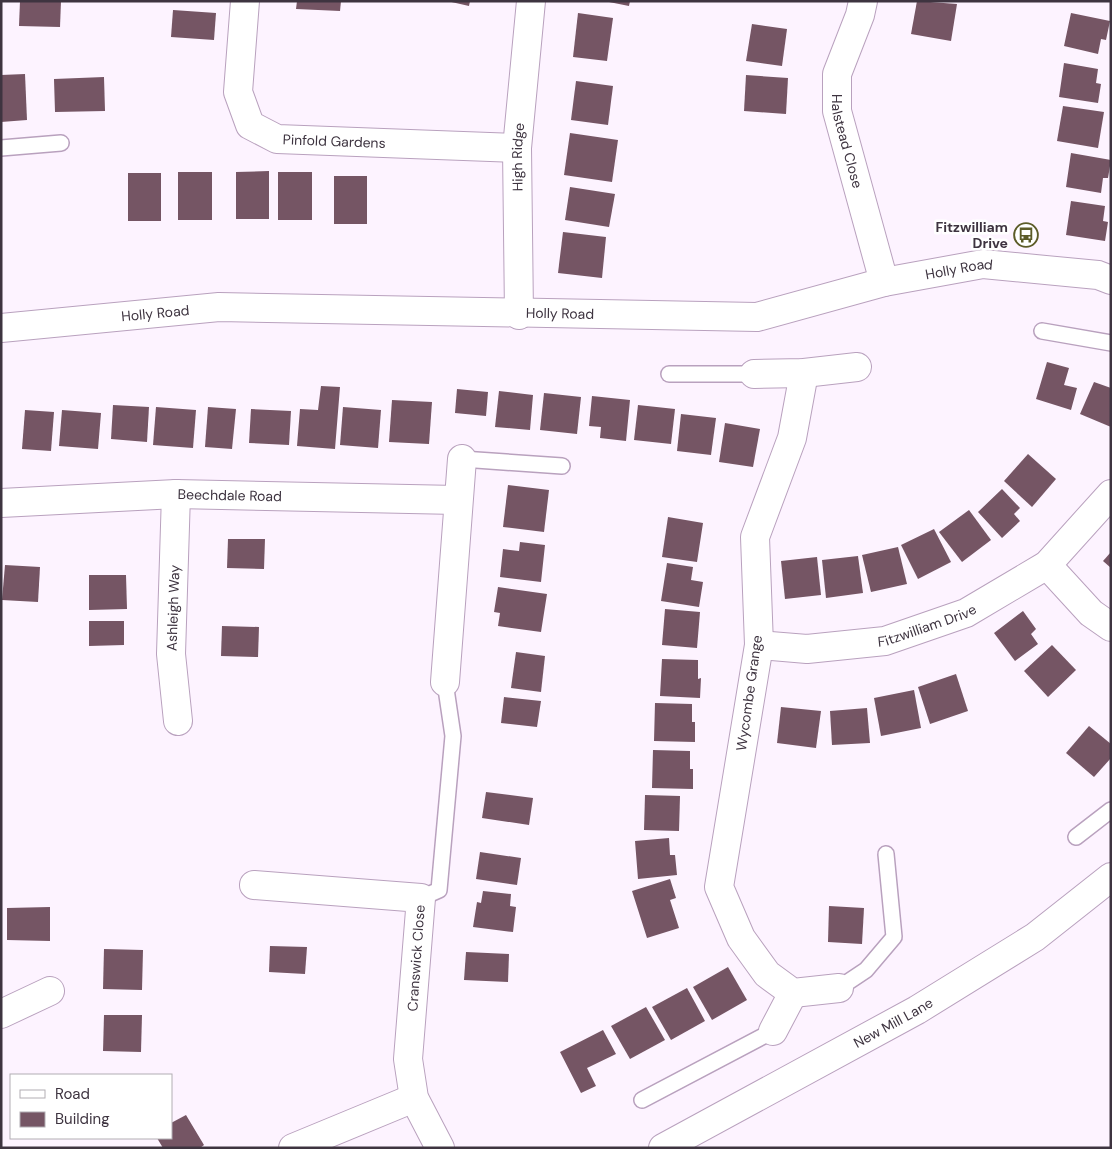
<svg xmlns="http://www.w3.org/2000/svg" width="1112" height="1149" viewBox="0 0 1112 1149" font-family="'DM Sans',sans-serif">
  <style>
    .building { fill: #755564 }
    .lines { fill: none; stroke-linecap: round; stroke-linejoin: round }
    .service-casing { stroke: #b9a1be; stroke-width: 18 }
    .minor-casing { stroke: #b9a1be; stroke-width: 30 }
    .tertiary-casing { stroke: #b9a1be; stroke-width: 30 }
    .service { stroke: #fff; stroke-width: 15 }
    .minor { stroke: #fff; stroke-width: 28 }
    .tertiary { stroke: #fff; stroke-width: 28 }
    .labels { text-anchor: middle; stroke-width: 5; stroke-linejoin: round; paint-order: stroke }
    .street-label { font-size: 14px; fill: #3e3440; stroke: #fff }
    .poi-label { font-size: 14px; font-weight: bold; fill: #3e3440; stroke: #fff; text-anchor: end }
  </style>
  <rect width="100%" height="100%" fill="#fdf3ff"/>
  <!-- building -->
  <g class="building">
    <polygon points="20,1 61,1 60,27 19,26"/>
    <polygon points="297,1 341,1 340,11 296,9"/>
    <polygon points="447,1 470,1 469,6"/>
    <polygon points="604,1 630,1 629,6"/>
    <polygon points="917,1 957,4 951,41 911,34"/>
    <polygon points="173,10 216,13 214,40 171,37"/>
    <polygon points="578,13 613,18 607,61 573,57"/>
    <polygon points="1071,13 1110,21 1106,40 1101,39 1098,54 1064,46"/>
    <polygon points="752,24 787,29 782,66 746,61"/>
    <polygon points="1064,63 1098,69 1096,83 1101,84 1098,103 1059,97"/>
    <polygon points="25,74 27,120 1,122 1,75"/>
    <polygon points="746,75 788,78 786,114 744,111"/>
    <polygon points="104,77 105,111 55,112 54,79"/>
    <polygon points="576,81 613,86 608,125 571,120"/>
    <polygon points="1063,106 1104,112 1098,148 1057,141"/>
    <polygon points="570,133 618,140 612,182 564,175"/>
    <polygon points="1071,153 1111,160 1108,178 1103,178 1101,193 1066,187"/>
    <polygon points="269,171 269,219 236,219 236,172"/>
    <rect x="178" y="172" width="34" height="48"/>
    <rect x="278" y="172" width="34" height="48"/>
    <rect x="128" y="173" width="33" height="48"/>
    <rect x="334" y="176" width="33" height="48"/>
    <polygon points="570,187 615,194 609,227 565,220"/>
    <polygon points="1071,201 1105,206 1103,221 1108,222 1105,241 1066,235"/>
    <polygon points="563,232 606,237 602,278 558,273"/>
    <polygon points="1047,362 1069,368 1064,385 1077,388 1071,410 1036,399"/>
    <polygon points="1094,382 1111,388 1111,427 1080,414"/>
    <polygon points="321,386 340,387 335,449 297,446 300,409 318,410"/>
    <polygon points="457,389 488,392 486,416 455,413"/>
    <polygon points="499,391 533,395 530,430 495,427"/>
    <polygon points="544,393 581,397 577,434 540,430"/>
    <polygon points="592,396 630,400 626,441 600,438 601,427 589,426"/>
    <polygon points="392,400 432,402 429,444 389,442"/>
    <polygon points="113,405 149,407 147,442 111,439"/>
    <polygon points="638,405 675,409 671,444 634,440"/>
    <polygon points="156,407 196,410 193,448 153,445"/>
    <polygon points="208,407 236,409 232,449 205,447"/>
    <polygon points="343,407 381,410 378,448 340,445"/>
    <polygon points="251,409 291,411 289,445 249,443"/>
    <polygon points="25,410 54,412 51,451 22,449"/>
    <polygon points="62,410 101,413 98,449 59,446"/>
    <polygon points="681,414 716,418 711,455 677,451"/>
    <polygon points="725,423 760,429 753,467 719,462"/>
    <polygon points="1028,454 1056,479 1032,507 1004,481"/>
    <polygon points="508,485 549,490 544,532 503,527"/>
    <polygon points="1002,489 1020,508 1014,514 1020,521 1002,538 978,512"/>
    <polygon points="969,510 991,540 962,562 939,532"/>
    <polygon points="668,517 703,523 697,562 662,557"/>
    <polygon points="934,529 951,562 918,579 901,545"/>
    <polygon points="228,539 265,539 264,569 227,568"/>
    <polygon points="520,542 545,545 541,582 500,577 503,549 519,551"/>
    <polygon points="898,547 907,584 871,592 862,555"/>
    <polygon points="1111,552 1111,568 1103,561"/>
    <polygon points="858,556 863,593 826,598 822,560"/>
    <polygon points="817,557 821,595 785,599 781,561"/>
    <polygon points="667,563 693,567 691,580 703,582 699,607 661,601"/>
    <polygon points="5,565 40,567 38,602 2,600"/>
    <polygon points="89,575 126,575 127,609 89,610"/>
    <polygon points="498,587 547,594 541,632 498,626 500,613 494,612"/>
    <polygon points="665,609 700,612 697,648 662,645"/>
    <polygon points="1023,611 1036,629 1031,634 1038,644 1015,661 994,633"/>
    <polygon points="89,621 124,621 124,645 89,646"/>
    <polygon points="222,626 259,627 258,657 221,656"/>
    <polygon points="1052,645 1076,670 1048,697 1024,671"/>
    <polygon points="516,652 545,656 541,692 511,688"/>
    <polygon points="662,659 698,660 698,679 701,678 700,698 660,696"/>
    <polygon points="956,674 968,711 930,724 918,687"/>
    <polygon points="914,690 921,728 881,736 874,698"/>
    <polygon points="504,697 541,701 537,727 501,723"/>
    <polygon points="655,703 692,704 692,722 695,722 695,742 654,741"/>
    <polygon points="781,707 821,711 816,748 777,743"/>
    <polygon points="867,708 870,743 832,745 830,711"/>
    <polygon points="1089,726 1111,744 1111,758 1094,777 1066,753"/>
    <polygon points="653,750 690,751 690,769 693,769 693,789 652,788"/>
    <polygon points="486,792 533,798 529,825 482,818"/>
    <polygon points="645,795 680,796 679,831 644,830"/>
    <polygon points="669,838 670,855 675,855 677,875 638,879 635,841"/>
    <polygon points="480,852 521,858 517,885 476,879"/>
    <polygon points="670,879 676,898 670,900 679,928 647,938 632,891"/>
    <polygon points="483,891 511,894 510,906 516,907 513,932 473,927 477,902 481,903"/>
    <polygon points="829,906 864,908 862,944 828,942"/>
    <polygon points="50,907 50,941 7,940 7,908"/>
    <polygon points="270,946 307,947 305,974 269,972"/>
    <polygon points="104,949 143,950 142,990 103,989"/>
    <polygon points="466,952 509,954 508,982 464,980"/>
    <polygon points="728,967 747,1000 712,1020 693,987"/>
    <polygon points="687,988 705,1021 671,1040 652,1007"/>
    <polygon points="646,1007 665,1040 630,1059 611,1026"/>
    <polygon points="104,1015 142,1015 141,1052 103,1051"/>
    <polygon points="603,1030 616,1054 587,1068 596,1086 581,1093 560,1052"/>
    <polygon points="186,1115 204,1145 200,1148 163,1148 157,1138 171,1138 171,1123"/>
  </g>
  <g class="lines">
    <!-- service casing -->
    <g class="service-casing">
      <g id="service">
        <polyline points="1,148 61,143"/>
        <polyline points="1042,331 1111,343"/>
        <polyline points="669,374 754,374"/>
        <polyline points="462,459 562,466"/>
        <polyline points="1076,837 1111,810"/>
        <polyline points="421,898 439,890 453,736 445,682"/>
        <polyline points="839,988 866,970 894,937 886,854"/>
        <polyline points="642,1100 773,1031"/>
      </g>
    </g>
    <!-- minor casing -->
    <g class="minor-casing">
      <g id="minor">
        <path id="s1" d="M245,1L238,92L250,125L277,139L517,148"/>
        <path id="s2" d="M863,1L860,15L837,74V111L884,282"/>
        <path id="s3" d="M519,315L517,148L531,1"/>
        <path id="s4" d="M1,328L219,307L757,317L884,282L983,264L1098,275L1111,280"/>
        <polyline points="804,373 792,438 755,537 759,645 719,887 741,938 767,974 793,993 839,988"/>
        <polyline points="754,374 804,373 857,367"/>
        <polyline points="176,494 171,654 178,721"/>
        <path id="s5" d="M1,503L176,494L457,500"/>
        <polyline points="1047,565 1091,613 1111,627"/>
        <path id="s6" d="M759,645L807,649L885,641L966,613L1047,565L1111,494"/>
        <polyline points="445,682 462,459"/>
        <polyline points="254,885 421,898 408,1059 414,1098 440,1148"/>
        <polyline points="1,1014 50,991"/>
        <polyline points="773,1031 793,993"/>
        <polyline points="293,1148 414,1098"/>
      </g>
    </g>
    <!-- tertiary casing -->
    <g class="tertiary-casing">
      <g id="tertiary">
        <path id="s7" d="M663,1148L917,1010L1035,937L1111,877"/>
      </g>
    </g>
    <!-- service -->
    <use href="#service" class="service"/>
    <!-- minor -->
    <use href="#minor" class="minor"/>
    <!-- tertiary -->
    <use href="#tertiary" class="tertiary"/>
  </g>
  <!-- icons -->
  <defs>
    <g id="bus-ring" transform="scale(1.25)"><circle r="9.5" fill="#fff" stroke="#5c5b28" stroke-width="1.5"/><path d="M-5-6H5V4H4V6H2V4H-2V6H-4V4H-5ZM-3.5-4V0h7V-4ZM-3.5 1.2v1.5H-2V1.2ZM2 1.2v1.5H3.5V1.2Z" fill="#5c5b28"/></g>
  </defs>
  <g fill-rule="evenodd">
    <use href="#bus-ring" x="1026" y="235"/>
  </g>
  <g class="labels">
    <!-- street labels -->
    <g class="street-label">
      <text dy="5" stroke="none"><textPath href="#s1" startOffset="214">Pinfold Gardens</textPath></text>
      <text dy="5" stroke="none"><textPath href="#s2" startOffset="146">Halstead Close</textPath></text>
      <text dy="5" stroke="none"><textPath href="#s3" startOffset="158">High Ridge</textPath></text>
      <text dy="5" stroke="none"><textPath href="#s4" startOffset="965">Holly Road</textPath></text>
      <text dy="5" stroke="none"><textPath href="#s4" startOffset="155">Holly Road</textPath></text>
      <text dy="5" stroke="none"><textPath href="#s4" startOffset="560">Holly Road</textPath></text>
      <text dy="5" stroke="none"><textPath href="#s5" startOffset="229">Beechdale Road</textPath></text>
      <text transform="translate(173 608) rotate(-88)" y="5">Ashleigh Way</text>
      <text dy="5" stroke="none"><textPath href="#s6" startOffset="171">Fitzwilliam Drive</textPath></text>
      <text transform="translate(749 693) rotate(-82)" y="5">Wycombe Grange</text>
      <text transform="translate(416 958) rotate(-86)" y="5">Cranswick Close</text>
      <text dy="5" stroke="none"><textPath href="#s7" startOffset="262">New Mill Lane</textPath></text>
    </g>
    <!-- poi labels -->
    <g class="poi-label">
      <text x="1008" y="232">Fitzwilliam<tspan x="1008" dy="16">Drive</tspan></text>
    </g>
  </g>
  <!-- border -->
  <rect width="1112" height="1149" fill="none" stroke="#3e3440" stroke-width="5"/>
  <!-- legend -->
  <rect x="10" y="1074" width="162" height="65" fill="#ffffff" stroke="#b2aeb3"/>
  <rect x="20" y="1090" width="25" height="8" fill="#ffffff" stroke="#b2aeb3"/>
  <text x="55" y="1099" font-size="15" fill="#3e3440">Road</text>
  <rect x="20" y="1112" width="25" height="15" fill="#755564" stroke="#b2aeb3"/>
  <text x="55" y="1124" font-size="15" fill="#3e3440">Building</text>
</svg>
